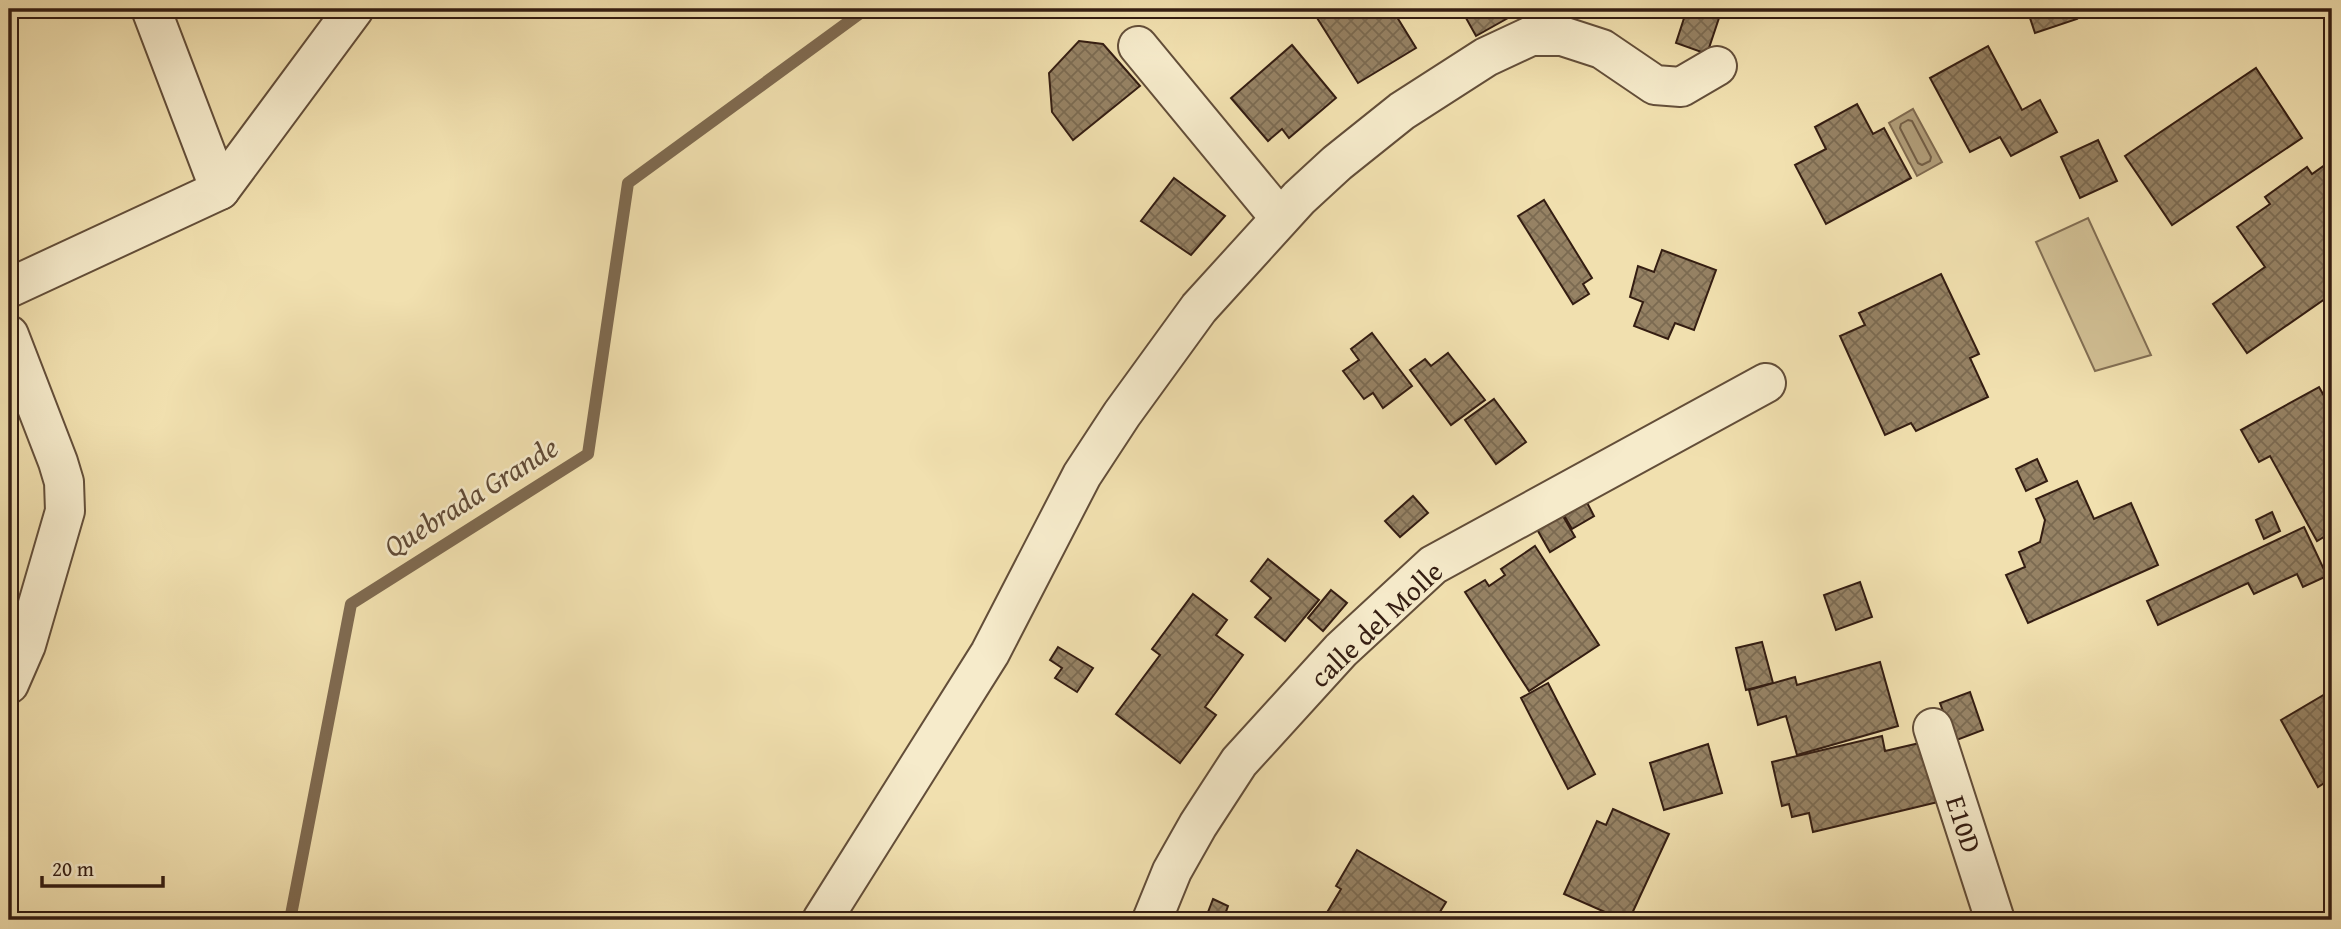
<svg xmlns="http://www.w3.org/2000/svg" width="2341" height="929" viewBox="0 0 2341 929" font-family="'Gentium Book Plus',serif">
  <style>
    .garden { fill: #d1bf94; stroke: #826e53; stroke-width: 2 }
    .water { fill: #b19e7a; stroke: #7f6a50; stroke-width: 2 }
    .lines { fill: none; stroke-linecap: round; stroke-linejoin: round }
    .shore { stroke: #725e46; stroke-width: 2 }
    .stream { stroke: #7f6a50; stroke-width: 12 }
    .building { fill: url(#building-cross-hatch); stroke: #341d12; stroke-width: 2 }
    .minor-casing { stroke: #634e39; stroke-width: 42 }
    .minor { stroke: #f6ebcb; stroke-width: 38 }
    .labels { text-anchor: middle; stroke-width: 5; stroke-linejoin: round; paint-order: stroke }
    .street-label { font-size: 28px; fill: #341d12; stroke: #f6ebcb }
    .water-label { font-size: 30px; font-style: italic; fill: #604a36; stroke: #f6ebcb }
  </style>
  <defs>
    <pattern id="building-cross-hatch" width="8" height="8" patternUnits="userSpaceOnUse" patternTransform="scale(1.75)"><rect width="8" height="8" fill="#968264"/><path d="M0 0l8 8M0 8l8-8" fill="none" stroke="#7b6a51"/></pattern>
  </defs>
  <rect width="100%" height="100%" fill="#f1e0af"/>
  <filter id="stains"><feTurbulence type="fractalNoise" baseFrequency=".00286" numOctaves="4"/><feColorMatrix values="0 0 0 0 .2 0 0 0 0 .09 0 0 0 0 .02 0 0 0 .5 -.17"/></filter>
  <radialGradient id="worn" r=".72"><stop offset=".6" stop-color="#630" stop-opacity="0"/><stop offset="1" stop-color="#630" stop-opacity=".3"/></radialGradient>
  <!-- garden -->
  <polygon class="garden" points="2088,218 2151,355 2095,371 2036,242"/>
  <!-- water -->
  <polygon class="water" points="1913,109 1942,162 1917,176 1889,123"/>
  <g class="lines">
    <!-- shore -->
    <polygon class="shore" points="1908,120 1912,121 1931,157 1930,161 1922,165 1918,163 1900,128 1901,124"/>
    <!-- stream -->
    <polyline class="stream" points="290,920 351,604 588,454 628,183 866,9"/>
  </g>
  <!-- building -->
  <g class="building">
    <polygon points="1321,9 1392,9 1416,48 1358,83 1314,13"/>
    <polygon points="1461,9 1524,9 1476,36"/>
    <polygon points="1687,9 1722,9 1707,54 1676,43"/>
    <polygon points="2027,9 2073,9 2077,19 2035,33"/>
    <polygon points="1079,41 1103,44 1140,86 1073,140 1052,112 1049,73"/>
    <polygon points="1292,45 1336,98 1289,138 1282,129 1268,141 1231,98"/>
    <polygon points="1988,46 2022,110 2040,100 2057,132 2011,156 2000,137 1970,152 1930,78"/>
    <polygon points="2256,68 2302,138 2172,225 2125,156"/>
    <polygon points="1857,104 1873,134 1884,128 1911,178 1826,224 1795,165 1826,149 1815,127"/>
    <polygon points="2098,140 2117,181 2080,198 2061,157"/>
    <polygon points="2332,160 2332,294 2247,353 2213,304 2265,267 2237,227 2270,204 2265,197 2307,167 2312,174"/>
    <polygon points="1174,178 1225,216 1191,255 1141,221"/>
    <polygon points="1544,200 1592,278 1583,284 1589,294 1573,304 1518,216"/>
    <polygon points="1662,250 1716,270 1694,330 1675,323 1668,339 1634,326 1643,302 1630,297 1638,266 1654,272"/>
    <polygon points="1941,274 1979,354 1970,358 1988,397 1916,431 1911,423 1885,435 1840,336 1865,325 1859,313"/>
    <polygon points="1372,333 1412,386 1383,408 1373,393 1364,399 1343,371 1359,360 1351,349"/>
    <polygon points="1448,353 1485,400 1451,425 1410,370 1425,359 1431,366"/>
    <polygon points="2319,387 2332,410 2332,532 2317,541 2270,456 2259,462 2241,430"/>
    <polygon points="1494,399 1526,442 1496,464 1465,420"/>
    <polygon points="2037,459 2047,481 2026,491 2016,469"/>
    <polygon points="2077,481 2094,519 2131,503 2158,565 2028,623 2006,575 2025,567 2019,552 2040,542 2045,520 2036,499"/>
    <polygon points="1581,491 1594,516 1572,529 1558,505"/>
    <polygon points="1413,496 1428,513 1400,537 1385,521"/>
    <polygon points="1559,509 1575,537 1550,552 1534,524"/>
    <polygon points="2272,512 2280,531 2264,539 2256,520"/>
    <polygon points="2304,527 2327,576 2303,587 2297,574 2254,594 2248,583 2158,625 2147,601"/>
    <polygon points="1535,546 1599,645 1529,691 1465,592 1485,580 1489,586 1505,575 1501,569"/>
    <polygon points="1268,559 1319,600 1285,641 1255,617 1271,598 1251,581"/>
    <polygon points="1860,582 1872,617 1836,630 1824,595"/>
    <polygon points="1331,590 1347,603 1323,631 1308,618"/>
    <polygon points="1193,594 1227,620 1216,635 1243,655 1205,707 1216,715 1180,763 1116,714 1160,655 1152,649"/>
    <polygon points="1762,642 1773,683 1746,690 1736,648"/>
    <polygon points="1058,647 1093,668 1077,692 1055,678 1062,668 1050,660"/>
    <polygon points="1880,662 1898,726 1797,755 1786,716 1758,725 1749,690 1795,677 1797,685"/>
    <polygon points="1548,683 1595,774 1568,789 1521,698"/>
    <polygon points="2332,690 2332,778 2318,787 2281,720"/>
    <polygon points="1970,692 1983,730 1954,741 1940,703"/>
    <polygon points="1882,736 1885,751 1924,742 1938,802 1813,832 1809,813 1792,817 1789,804 1782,806 1772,762"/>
    <polygon points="1708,744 1722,793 1664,810 1650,763"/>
    <polygon points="1613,809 1669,834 1629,920 1623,920 1564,894 1597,821 1606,825"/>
    <polygon points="1357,850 1446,902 1435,920 1337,920 1326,914 1341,889 1336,886"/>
    <polygon points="1213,899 1228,906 1223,920 1205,920"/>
  </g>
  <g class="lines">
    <!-- minor casing -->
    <g class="minor-casing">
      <g id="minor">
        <polyline points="151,9 220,190"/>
        <polyline points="1138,46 1280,218"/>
        <polyline points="9,288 220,190 354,9"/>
        <polyline points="9,335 58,462 64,482 65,511 26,645 9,684"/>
        <polyline points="1933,728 1995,920"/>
        <polyline points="822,920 990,653 1082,475 1122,414 1199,308 1299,198 1337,163 1402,111 1486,57 1531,36 1562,36 1602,49 1655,85 1681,87 1717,66"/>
        <polyline points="1152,920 1172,871 1198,825 1239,762 1341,650 1433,565 1766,383"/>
      </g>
    </g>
    <!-- minor -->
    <use href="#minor" class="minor"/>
  </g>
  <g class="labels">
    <!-- street labels -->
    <g class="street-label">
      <text transform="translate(1376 624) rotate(-43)" y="10">calle del Molle</text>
      <text transform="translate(1964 824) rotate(72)" y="10">E10D</text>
    </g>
    <!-- water labels -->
    <g class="water-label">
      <text transform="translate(471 497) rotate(-32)" y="10">Quebrada Grande</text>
    </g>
  </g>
  <!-- margin -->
  <rect width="2341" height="929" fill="none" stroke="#f1e0af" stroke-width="35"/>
  <rect x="10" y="10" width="2320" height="908" fill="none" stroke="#341d12" stroke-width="3.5"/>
  <rect x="18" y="18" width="2306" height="894" fill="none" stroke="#341d12" stroke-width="2"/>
  <!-- scale -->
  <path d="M42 876v10h121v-10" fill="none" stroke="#341d12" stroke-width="3.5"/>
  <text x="52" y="876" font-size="21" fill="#341d12" stroke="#f6ebcb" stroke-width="5" paint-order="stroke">20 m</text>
  <rect width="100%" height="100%" filter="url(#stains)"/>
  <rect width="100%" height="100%" fill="url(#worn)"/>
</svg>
